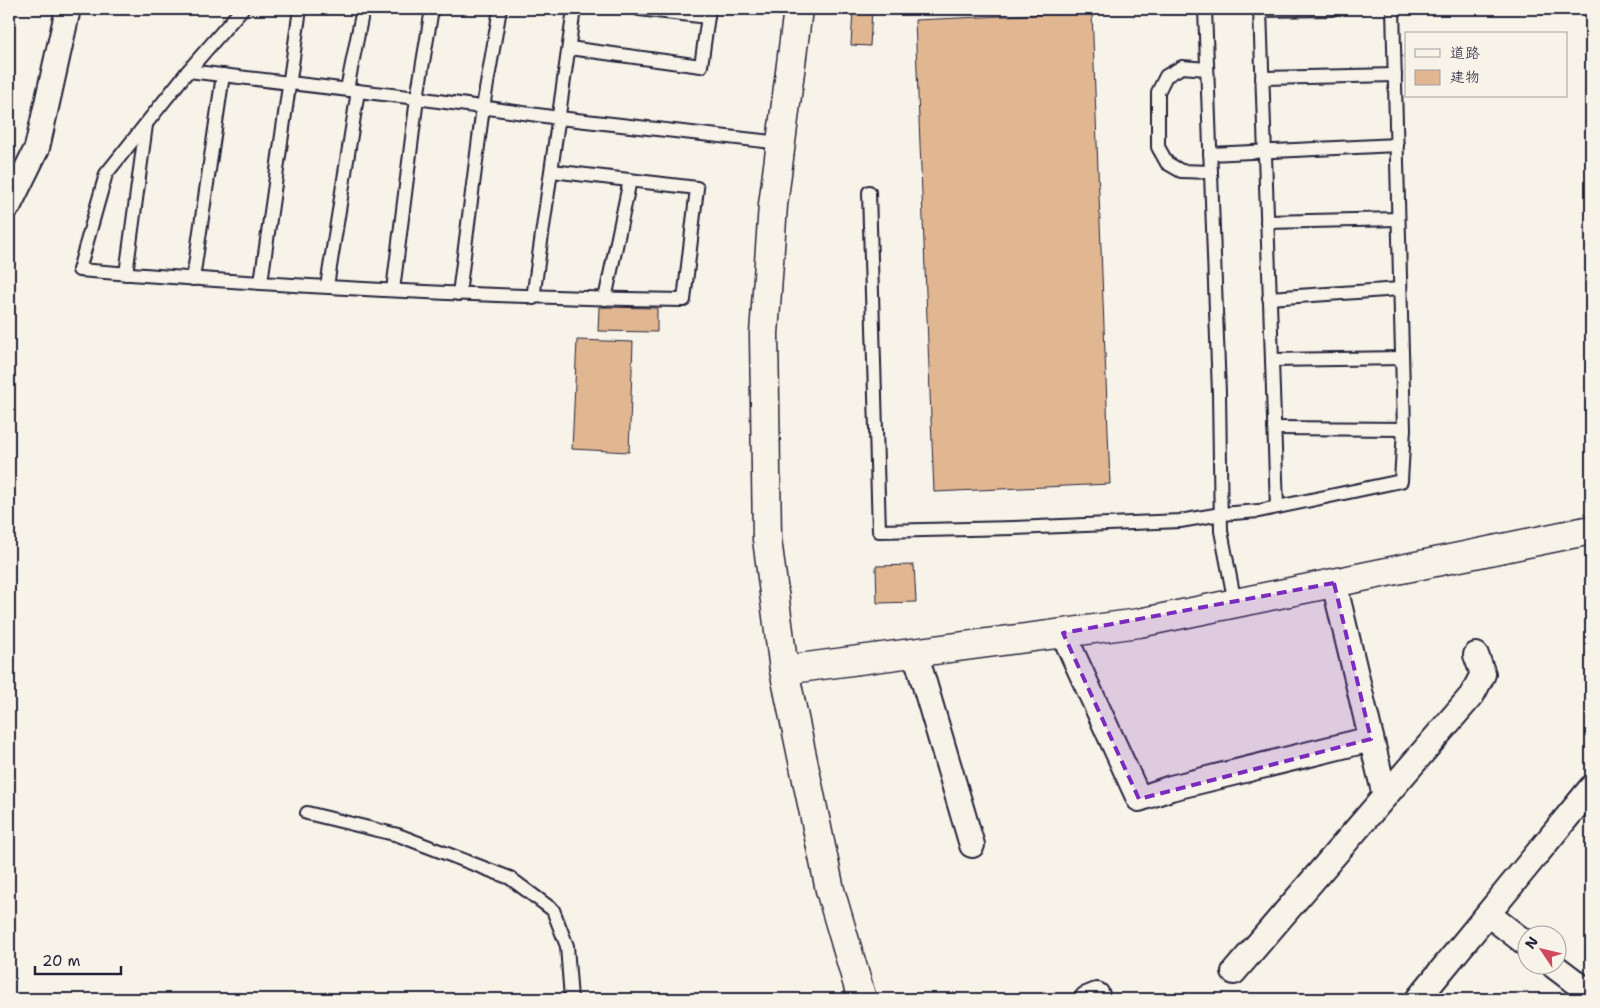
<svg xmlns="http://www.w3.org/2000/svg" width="1600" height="1008" viewBox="0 0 1600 1008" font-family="'Shantell Sans','Klee One',sans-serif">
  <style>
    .building { fill: #e1b792; stroke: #22223b }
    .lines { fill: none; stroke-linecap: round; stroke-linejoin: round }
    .lane-casing { stroke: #22223b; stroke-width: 16 }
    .street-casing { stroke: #22223b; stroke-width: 28 }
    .secondary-casing { stroke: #22223b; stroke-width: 31 }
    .lane { stroke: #f7f3e8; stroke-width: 12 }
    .street { stroke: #f7f3e8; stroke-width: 24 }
    .secondary { stroke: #f7f3e8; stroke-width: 28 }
    .marked { fill: #7b2cbf; fill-opacity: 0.2; stroke: #7b2cbf; stroke-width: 4; stroke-dasharray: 10 6; stroke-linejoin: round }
  </style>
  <rect width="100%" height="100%" fill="#f7f3e8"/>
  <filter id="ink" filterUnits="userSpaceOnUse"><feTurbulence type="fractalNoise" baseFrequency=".02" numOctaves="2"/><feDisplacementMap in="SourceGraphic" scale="10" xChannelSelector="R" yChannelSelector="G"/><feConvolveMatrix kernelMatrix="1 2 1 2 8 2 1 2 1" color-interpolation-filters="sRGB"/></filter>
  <g filter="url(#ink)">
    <!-- building -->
    <g class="building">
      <polygon points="853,9 872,9 870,46 851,45"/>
      <polygon points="1092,12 1110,484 934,492 915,20"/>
      <polygon points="599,307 657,308 657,332 598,331"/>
      <polygon points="577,340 633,342 629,452 572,449"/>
      <polygon points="914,565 916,602 877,603 876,566"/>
    </g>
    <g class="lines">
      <!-- lane casing -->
      <g class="lane-casing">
        <g id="lane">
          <path d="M242,9L188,71L106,174L79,270C280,286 482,297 684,300L697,188L552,171"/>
          <polyline points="639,9 708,17"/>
          <polyline points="1205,9 1219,393 1221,531 1235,603"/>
          <polyline points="1260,9 1277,507"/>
          <polyline points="1260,10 1332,9"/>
          <polyline points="569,48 701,66 709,9"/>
          <polyline points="1207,69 1182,67 1166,76 1158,92 1158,147 1167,163 1181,171 1211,172"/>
          <polyline points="188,71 417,98 559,118 781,143"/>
          <polyline points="1262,78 1395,75"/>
          <polyline points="347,89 363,9"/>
          <polyline points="1210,154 1397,145"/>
          <polyline points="869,192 879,531 1014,528 1180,521 1221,514 1259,511 1401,481 1404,429 1393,9"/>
          <polyline points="1267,222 1398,219"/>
          <polyline points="126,274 146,125"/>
          <polyline points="193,279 223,75"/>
          <polyline points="261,282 300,9"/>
          <polyline points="327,286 358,91"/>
          <polyline points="393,290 417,98 432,9"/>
          <polyline points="459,294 483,107 500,9"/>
          <polyline points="533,298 574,9"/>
          <polyline points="1269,298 1400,289"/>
          <polyline points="605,299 630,180"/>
          <polyline points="1272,360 1402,358"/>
          <polyline points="1274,428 1404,429"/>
          <polyline points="307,813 398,835 510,878 553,910 567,946 571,999"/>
        </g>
      </g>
      <!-- street casing -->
      <g class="street-casing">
        <g id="street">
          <polyline points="9,205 37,148 68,9"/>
          <polyline points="1334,583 1385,796"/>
          <polyline points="1063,633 1139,799 1171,788 1371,739"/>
          <polyline points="915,652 972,845"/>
          <polyline points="1488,914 1528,945"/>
          <polyline points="1554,966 1591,994"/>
          <polyline points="1234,972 1472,695 1483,674 1476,655"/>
          <polyline points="1087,999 1097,995"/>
          <polyline points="1418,999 1591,788"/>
        </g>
      </g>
      <!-- secondary casing -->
      <g class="secondary-casing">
        <g id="secondary">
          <polyline points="798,9 773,205 764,334 767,539 784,670 830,890 862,999"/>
          <polyline points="784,670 1139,623 1591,530"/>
        </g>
      </g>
      <!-- lane -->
      <use href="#lane" class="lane"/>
      <!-- street -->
      <use href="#street" class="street"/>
      <!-- secondary -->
      <use href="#secondary" class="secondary"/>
    </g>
  </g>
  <!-- marked area -->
  <path class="marked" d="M1334,583L1371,739L1139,799L1063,633Z"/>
  <!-- margin -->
  <rect width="1600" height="1008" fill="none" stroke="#f7f3e8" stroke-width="30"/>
  <rect x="15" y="15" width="1570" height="978" fill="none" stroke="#22223b" stroke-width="2" filter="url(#ink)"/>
  <!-- legend -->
  <rect x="1405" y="32" width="162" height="65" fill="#f7f3e8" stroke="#a29fa3"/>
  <rect x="1415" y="49" width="25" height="8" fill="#f7f3e8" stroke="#a29fa3"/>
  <text x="1450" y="58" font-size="15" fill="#22223b">道路</text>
  <rect x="1415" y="70" width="25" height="15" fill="#e1b792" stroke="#a29fa3"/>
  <text x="1450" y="82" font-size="15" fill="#22223b">建物</text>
  <!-- north arrow -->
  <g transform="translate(1542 950) rotate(305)"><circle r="24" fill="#f7f3e8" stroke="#a29fa3"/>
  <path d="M0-4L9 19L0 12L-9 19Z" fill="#d1495b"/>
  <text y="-8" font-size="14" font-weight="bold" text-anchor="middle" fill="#22223b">N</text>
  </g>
  <!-- scale -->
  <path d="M35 966v8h86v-8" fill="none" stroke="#22223b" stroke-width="2.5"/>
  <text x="42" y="966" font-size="15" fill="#22223b" stroke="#f7f3e8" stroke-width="4" paint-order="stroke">20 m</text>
</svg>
